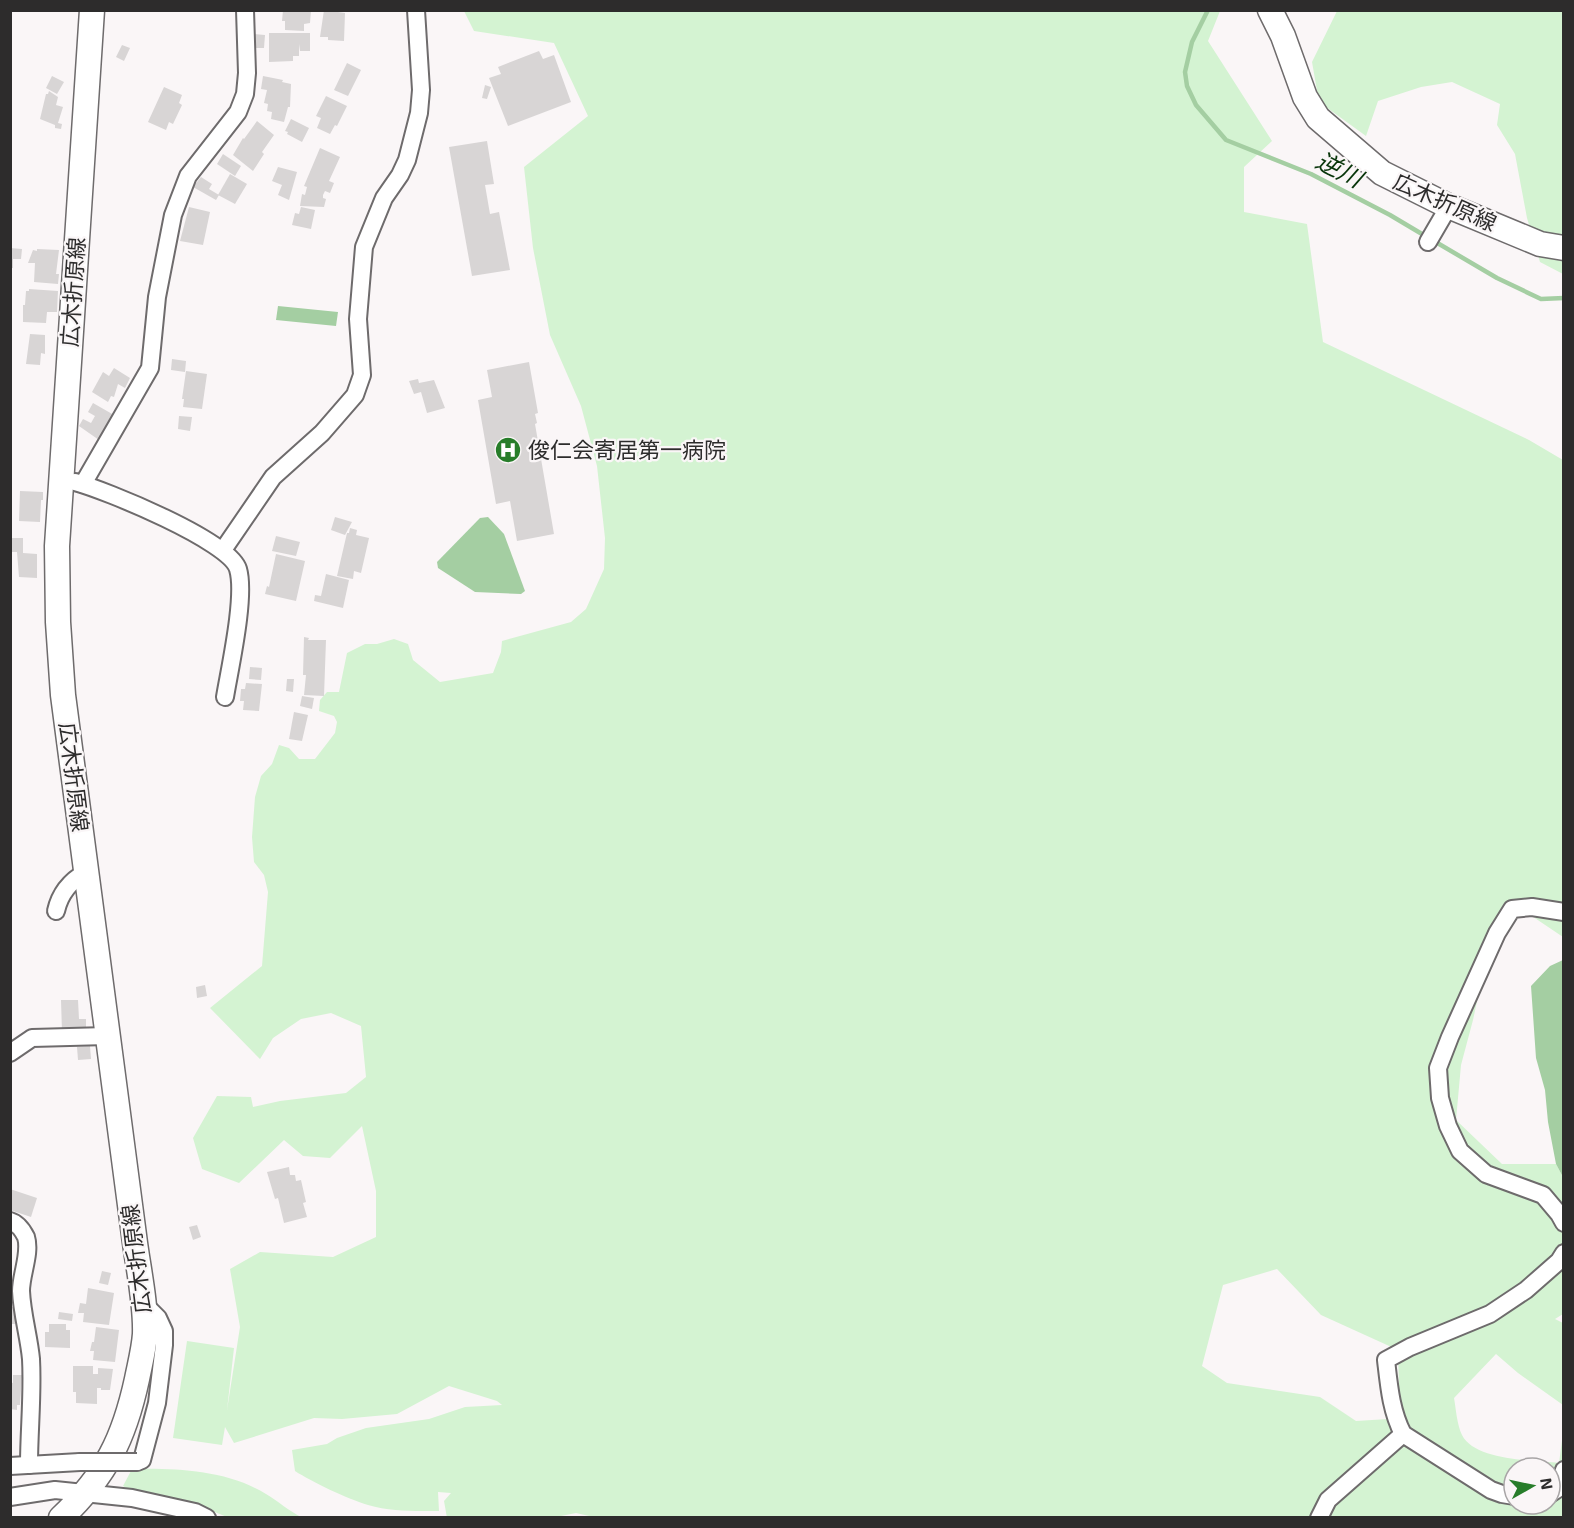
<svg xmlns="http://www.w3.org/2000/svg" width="1574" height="1528" viewBox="0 0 1574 1528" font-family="'Exo 2','Noto Sans JP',sans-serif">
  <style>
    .green { fill: #d4f3d2; fill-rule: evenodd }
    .water { fill: #a4cea2 }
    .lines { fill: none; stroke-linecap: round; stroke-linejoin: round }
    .stream { stroke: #a4cea2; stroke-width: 4.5 }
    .building { fill: #d8d5d5 }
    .minor-casing { stroke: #6e6b6c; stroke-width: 20 }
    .secondary-casing { stroke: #6e6b6c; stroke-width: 27 }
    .minor { stroke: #fff; stroke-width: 16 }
    .secondary { stroke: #fff; stroke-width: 24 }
    .minor-bridge-casing { stroke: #6e6b6c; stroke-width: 20; stroke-linecap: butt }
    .minor-bridge { stroke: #fff; stroke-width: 16 }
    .labels { text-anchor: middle; stroke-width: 4.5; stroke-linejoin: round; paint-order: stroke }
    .street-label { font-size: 22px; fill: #2d2c2c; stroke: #faf6f7 }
    .poi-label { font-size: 22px; fill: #2d2c2c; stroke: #faf6f7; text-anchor: start }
    .water-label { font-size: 24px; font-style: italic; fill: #08350a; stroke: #faf6f7 }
  </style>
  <rect width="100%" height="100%" fill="#faf6f7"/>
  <!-- green -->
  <g class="green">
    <path d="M464,11H1220L1208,41L1272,141L1244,167V212L1307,224L1323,342L1529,440L1563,460V937L1520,908L1494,922L1473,1020L1461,1065L1456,1120L1502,1164H1556L1563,1177V1314L1555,1319L1563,1323V1405L1518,1373L1496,1354L1454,1398C1456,1409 1457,1425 1462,1435C1475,1461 1533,1460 1559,1463L1563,1433V1517L598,1518L576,1513L551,1518H447L444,1501L451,1493L438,1492L439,1511C416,1511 391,1512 368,1505C348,1499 312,1482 295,1471L292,1450L327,1444L337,1438L366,1428L429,1419L465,1407L502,1405L497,1401L449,1386L397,1414L342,1419L314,1418L234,1443L225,1427L222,1445L173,1438L187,1341L234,1348L227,1410L240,1327L230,1269L260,1252L333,1257L376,1237V1191L362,1126L330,1158L303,1156L284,1140L239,1183L202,1169L193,1138L217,1096L251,1097L253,1107L280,1101L346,1093L366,1077L361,1026L331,1013L301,1019L273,1038L260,1059L210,1008L262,966L268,892L264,875L254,862L252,837L255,797L261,776L272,764L279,745L289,748L299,759H315L335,733L337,722L334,716L319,711L320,700L327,692H339L347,653L365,644H377L394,639L408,644L413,660L440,682L493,673L501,652L502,641L571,622L586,609L604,569L605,538L597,466L581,406L550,335L533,248L524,167L588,116L554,43L474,31ZM1277,1269L1321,1315L1398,1350L1399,1388L1388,1419L1356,1421L1320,1397L1227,1383L1202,1366L1223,1285ZM1514,1468H1550V1504H1514Z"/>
    <polygon points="1337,11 1563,11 1563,274 1540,262 1527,218 1515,154 1497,125 1500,104 1452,82 1421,87 1378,101 1366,136 1319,102 1312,62"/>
    <path d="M132,1469C176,1468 227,1470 266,1494C278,1501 289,1511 301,1517H227L195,1504L135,1493L123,1486Z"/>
  </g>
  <!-- water -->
  <g class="water">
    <polygon points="278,306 338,312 336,326 276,320"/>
    <polygon points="488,517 504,534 525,591 521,594 475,592 438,568 437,562 480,518"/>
    <polygon points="1563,960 1563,1177 1556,1164 1548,1122 1545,1090 1536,1058 1531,986 1550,966"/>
  </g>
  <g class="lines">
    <!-- stream -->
    <g class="stream">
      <polyline points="1208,10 1192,42 1185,72 1187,86 1196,105 1226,140 1311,174 1390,215 1427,237"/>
      <polyline points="1434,241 1497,278 1541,299 1564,298"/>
    </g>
  </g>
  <!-- building -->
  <g class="building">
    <polygon points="283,10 311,10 310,23 304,24 304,31 285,30 285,21 282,21"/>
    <polygon points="324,10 345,13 344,41 328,40 328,37 320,37"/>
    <polygon points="269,33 310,33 310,51 300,51 299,44 299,56 293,56 293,61 269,62"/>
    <polygon points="254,34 265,35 264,48 254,48"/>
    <polygon points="122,45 130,48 124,61 116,57"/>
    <polygon points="539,51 543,59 554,55 571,102 508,126 489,78 501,74 498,67"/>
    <polygon points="347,63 361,70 348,96 334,90"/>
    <polygon points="52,76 64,82 57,94 46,88"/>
    <polygon points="263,76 283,80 282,82 291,84 290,107 288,107 284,122 271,119 272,112 267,111 268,104 264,103 267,90 261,89"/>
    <polygon points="485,85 491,87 487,99 482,98"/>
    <polygon points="164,87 182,95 179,103 182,105 173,124 169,122 166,130 148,122"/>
    <polygon points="49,91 58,97 56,105 63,107 58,123 62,124 61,129 55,128 55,125 40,119 46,94 48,94"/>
    <polygon points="326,96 347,106 337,126 335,125 330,134 317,128 321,118 316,116"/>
    <polygon points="291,119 309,128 302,142 287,134 288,132 285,131"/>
    <polygon points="257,121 274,135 262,152 264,154 253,171 233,155 243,138 244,139"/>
    <polygon points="487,141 494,184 485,185 490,214 499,212 510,270 472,276 449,147"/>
    <polygon points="320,148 340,157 329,181 334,183 330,193 325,191 323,195 323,198 326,199 324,207 300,206 302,194 305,195 307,187 304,186"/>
    <polygon points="223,154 241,166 235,176 217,164"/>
    <polygon points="278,167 297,172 289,200 278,195 282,185 272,181"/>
    <polygon points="230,174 247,184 235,204 218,195"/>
    <polygon points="201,177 212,184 209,189 219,195 216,200 193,187"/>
    <polygon points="189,207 210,212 203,245 180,241"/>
    <polygon points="301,207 315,210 311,229 292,225 295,213 299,214"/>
    <polygon points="10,248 22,249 21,259 13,259 13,268 10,268"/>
    <polygon points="37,249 59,250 56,274 59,274 58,284 34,282 35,263 28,263 33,250 37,251"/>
    <polygon points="29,289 58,291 57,312 47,312 46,323 23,322 23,305 25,305 26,291 29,291"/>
    <polygon points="30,334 45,335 45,354 41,353 40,365 26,364"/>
    <polygon points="172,359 186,361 185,372 171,370"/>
    <polygon points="529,362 538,413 535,414 537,423 535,424 554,534 517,541 510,501 496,504 478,400 492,397 487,370"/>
    <polygon points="114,368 130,378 125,388 118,384 114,397 111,396 108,402 92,392 103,372 109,376"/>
    <polygon points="186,371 207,374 202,409 183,407 184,399 182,399"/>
    <polygon points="418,379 419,383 434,380 445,408 427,413 421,392 414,394 409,381"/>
    <polygon points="93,403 114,415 99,440 79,426 83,419 91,423 95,416 88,412"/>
    <polygon points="179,416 192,417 190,431 178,429"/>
    <polygon points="20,491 43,492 43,500 41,500 40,522 19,521"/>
    <polygon points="335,517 352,522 345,535 331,530"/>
    <polygon points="350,528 357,530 356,535 369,538 361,573 354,571 353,579 337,576 347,533 349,533"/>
    <polygon points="276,536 300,542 296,556 272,551"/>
    <polygon points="10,538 23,538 23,553 37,554 37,578 19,577 17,552 10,552"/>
    <polygon points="276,554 305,561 296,601 265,594 267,586 269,587"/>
    <polygon points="326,574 349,580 343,608 314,601 315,595 321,596"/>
    <polygon points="304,637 309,638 308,640 326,640 324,696 304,695 306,675 303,675"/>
    <polygon points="250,667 262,668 261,680 249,679"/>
    <polygon points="287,679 294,679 293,692 286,691"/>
    <polygon points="246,683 262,684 259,711 243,710 244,701 240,701 241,689 245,689"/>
    <polygon points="302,696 314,698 312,709 300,706"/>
    <polygon points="294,712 308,715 302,741 289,739"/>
    <polygon points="205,985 207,996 197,998 196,987"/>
    <polygon points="61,1000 78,1000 79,1019 86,1019 86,1031 62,1032"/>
    <polygon points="90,1046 91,1059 78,1060 77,1047"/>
    <polygon points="289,1167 290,1175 295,1175 296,1181 301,1180 306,1202 303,1203 307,1217 284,1223 278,1198 275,1199 267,1172"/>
    <polygon points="10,1189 37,1198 31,1217 10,1210"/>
    <polygon points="197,1225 201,1237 193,1240 189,1227"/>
    <polygon points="102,1271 111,1273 108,1285 99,1283"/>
    <polygon points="88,1288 114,1293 109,1325 83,1322 84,1313 78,1313 80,1303 86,1304"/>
    <rect x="10" y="1307" width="5" height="17"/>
    <polygon points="59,1312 73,1314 72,1321 58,1319"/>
    <polygon points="49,1324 66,1324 66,1330 70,1330 70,1348 45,1347 45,1332 49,1332"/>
    <polygon points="96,1327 119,1330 115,1362 93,1360 94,1351 90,1351 92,1342 94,1342"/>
    <polygon points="73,1366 93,1366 93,1374 98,1374 98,1368 113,1369 110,1390 101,1390 101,1388 97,1388 97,1404 76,1403 76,1392 73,1392"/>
    <polygon points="13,1375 22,1375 20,1405 17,1405 17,1410 10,1409 10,1382 13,1383"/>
  </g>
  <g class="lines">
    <!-- minor casing -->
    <g class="minor-casing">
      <g id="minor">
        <polyline points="1428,242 1449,206"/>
        <path d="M75,482C105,490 230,541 238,569C246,596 230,667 225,697"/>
        <polyline points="83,484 150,368 157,297 173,215 188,176 238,112 245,94 247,73 245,10"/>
        <polyline points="223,550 273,477 322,433 355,395 362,375 358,319 364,247 384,198 400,175 407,160 419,113 421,90 416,10"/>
        <path d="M56,911C60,893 70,881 86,872"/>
        <polyline points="1564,912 1532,907 1512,909 1497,933 1450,1037 1438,1068 1440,1098 1448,1126 1460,1151 1486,1174 1543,1195 1559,1214 1564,1223"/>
        <polyline points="10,1053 32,1038 107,1036"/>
        <path d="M10,1221C17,1223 23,1231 26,1237C31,1253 21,1274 21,1291C22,1314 29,1337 31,1359C33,1394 29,1430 29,1465"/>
        <polyline points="137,1462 142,1460 157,1403 164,1345 164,1331 158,1318 149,1309 143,1310"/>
        <polyline points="10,1466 80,1462"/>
        <polyline points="1550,1494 1559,1488 1564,1470"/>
        <path d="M1514,1496L1502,1494L1491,1490L1403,1434C1391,1411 1389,1386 1386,1360L1410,1347L1490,1314L1526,1290L1559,1261L1564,1253"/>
        <polyline points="10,1497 55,1490 132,1498 195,1512 207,1518"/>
        <polyline points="1319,1518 1328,1500 1403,1434"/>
      </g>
    </g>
    <!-- secondary casing -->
    <g class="secondary-casing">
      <g id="secondary">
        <polyline points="1270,10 1283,36 1305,97 1318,118 1382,173 1446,205 1540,244 1564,248"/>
        <path d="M61,1518C106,1475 124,1439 137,1379C140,1364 144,1349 145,1334C146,1304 139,1272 135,1243L63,695L58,622L57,546L92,10"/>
      </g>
    </g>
    <!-- minor -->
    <use href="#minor" class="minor"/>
    <!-- secondary -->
    <use href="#secondary" class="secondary"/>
    <!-- minor-bridge casing -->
    <g class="minor-bridge-casing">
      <polyline id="minor-bridge" points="80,1462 137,1462"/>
    </g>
    <!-- minor-bridge -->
    <use href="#minor-bridge" class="minor-bridge"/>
  </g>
  <!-- icons -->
  <defs>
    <g id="hospital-disc" transform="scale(1.35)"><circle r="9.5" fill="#277d2a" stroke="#faf6f7"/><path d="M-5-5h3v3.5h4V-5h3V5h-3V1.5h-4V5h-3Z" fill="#fff"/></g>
  </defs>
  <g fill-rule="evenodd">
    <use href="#hospital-disc" x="508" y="450"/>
  </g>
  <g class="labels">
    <!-- street labels -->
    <g class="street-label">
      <text transform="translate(1445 202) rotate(24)" y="8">広木折原線</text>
      <text transform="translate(73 292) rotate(-86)" y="8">広木折原線</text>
      <text transform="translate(74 777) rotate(83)" y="8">広木折原線</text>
      <text transform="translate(136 1259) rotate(-97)" y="8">広木折原線</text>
    </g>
    <!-- poi labels -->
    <g class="poi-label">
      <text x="528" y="458">俊仁会寄居第一病院</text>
    </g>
    <!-- water labels -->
    <g class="water-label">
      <text transform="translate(1339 170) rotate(27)" y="8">逆川</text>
    </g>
  </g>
  <!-- border -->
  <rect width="1574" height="1528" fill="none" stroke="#2d2c2c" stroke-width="24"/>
  <!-- north arrow -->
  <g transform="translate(1532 1486) rotate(81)"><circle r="28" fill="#faf6f7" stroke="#a8a5a6" stroke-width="1.5"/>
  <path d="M0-4.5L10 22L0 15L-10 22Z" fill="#277d2a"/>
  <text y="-9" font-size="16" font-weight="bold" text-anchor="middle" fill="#2d2c2c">N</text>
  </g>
</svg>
